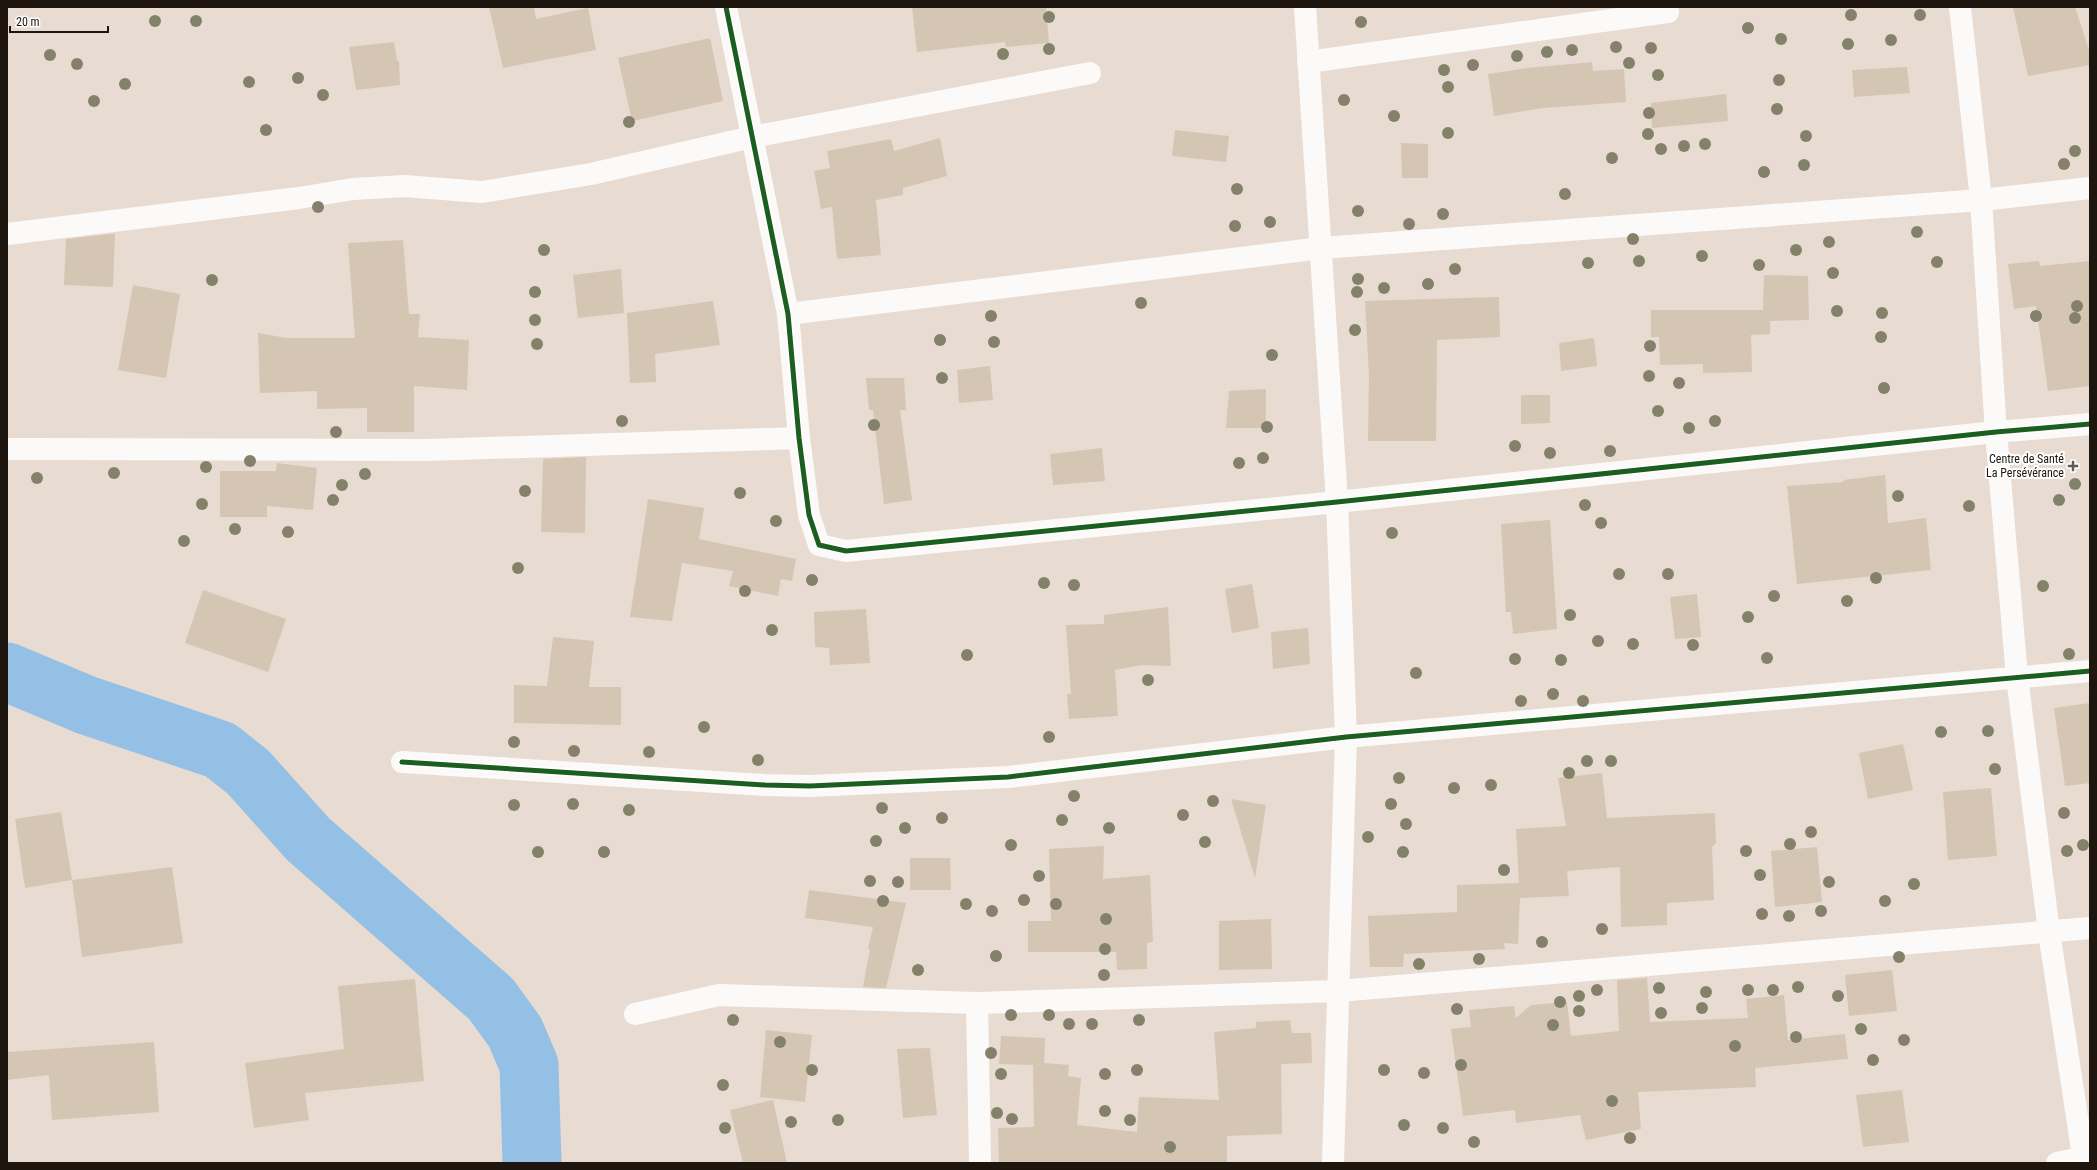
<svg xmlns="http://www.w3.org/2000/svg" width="2097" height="1170" viewBox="0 0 2097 1170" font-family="'Roboto Condensed',sans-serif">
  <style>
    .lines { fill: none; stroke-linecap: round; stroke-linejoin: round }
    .river { stroke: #95c0e5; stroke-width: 59 }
    .building { fill: #d5c6b3 }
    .minor { stroke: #fcfaf8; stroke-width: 22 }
    .cycleway-casing { stroke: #fff; stroke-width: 8 }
    .cycleway { stroke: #1b5e20; stroke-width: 5 }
    .tree { fill: #84816a }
    .poi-dot { fill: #645a52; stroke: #fff; stroke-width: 1.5 }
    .labels { text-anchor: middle; stroke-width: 4; stroke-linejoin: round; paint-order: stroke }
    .poi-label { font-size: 12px; fill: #1d150e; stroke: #fff; text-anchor: end }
  </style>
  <rect width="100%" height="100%" fill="#e8dbd1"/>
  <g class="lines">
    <!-- river -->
    <polyline class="river" points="7,672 86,705 220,750 248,772 308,839 491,999 515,1032 529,1065 532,1163"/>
  </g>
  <!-- building -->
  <g class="building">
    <polygon points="489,7 534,7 536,19 588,8 596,50 503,68"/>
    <polygon points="912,7 1046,7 1049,43 1006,47 1005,42 917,52"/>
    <polygon points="2013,7 2075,7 2090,53 2090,65 2028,76"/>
    <polygon points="710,38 723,101 632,121 618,58"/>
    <polygon points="394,42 397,61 399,61 400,85 356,90 349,47"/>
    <polygon points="1592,62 1593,71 1624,69 1626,102 1543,108 1494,116 1488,74 1527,68"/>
    <polygon points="1907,67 1910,93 1854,97 1852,70"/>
    <polygon points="1726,94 1728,121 1652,128 1651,103"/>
    <polygon points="1175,130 1229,136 1226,162 1172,156"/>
    <polygon points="940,138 947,176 903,188 903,195 876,200 881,255 837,259 832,207 821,209 814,171 830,168 827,151 891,139 894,151"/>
    <polygon points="1401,143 1428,144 1428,178 1402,178"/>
    <polygon points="110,234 115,234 113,287 64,285 66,239"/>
    <polygon points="403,240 409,314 420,314 418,337 469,340 467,390 414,386 414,432 367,432 367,408 317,409 317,391 260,393 258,333 287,338 355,338 348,243"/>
    <polygon points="2039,261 2040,266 2090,261 2090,386 2048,391 2036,306 2014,309 2008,264"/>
    <polygon points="621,269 624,313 578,318 573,275"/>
    <polygon points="1764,275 1808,276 1809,320 1770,321 1770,334 1751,335 1752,372 1703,373 1703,364 1660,365 1659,337 1651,337 1651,310 1763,310"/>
    <polygon points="133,285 180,294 166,378 118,370"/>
    <polygon points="1499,297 1500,337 1437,340 1436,441 1368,441 1369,375 1365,301"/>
    <polygon points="713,301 720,345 655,354 656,382 630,383 627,313"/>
    <polygon points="1594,338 1597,366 1561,371 1559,343"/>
    <polygon points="990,366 993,400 959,403 957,370"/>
    <polygon points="866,378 904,378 906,410 900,410 912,500 884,504 873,410 869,410"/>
    <polygon points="1266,389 1266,428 1226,428 1229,391"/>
    <polygon points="1521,395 1550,395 1550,423 1521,424"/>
    <polygon points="1102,448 1105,481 1053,485 1050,454"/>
    <polygon points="586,457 585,533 541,532 543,459"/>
    <polygon points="277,463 317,468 313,510 267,506 267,517 220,517 220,471 276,471"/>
    <polygon points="1885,475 1888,523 1926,518 1931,570 1797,584 1787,486 1844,482 1843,480"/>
    <polygon points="648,499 704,508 699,539 796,559 792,581 781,579 778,596 729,586 733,571 682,563 672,621 630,617"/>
    <polygon points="1550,520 1557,629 1513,634 1511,612 1506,612 1501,524"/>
    <polygon points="1252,584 1259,628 1232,633 1225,589"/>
    <polygon points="203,590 286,619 268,672 185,643"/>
    <polygon points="1697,594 1701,637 1675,639 1670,597"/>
    <polygon points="1168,607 1171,666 1142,665 1115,670 1118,716 1069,719 1067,694 1071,694 1066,625 1104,624 1104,615"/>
    <polygon points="866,609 870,663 830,665 829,648 815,647 814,612"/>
    <polygon points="1308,628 1310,664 1273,669 1271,632"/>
    <polygon points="553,637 594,641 589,687 621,687 621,725 514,723 514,685 547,686"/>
    <polygon points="2090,703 2090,783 2065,786 2054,708"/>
    <polygon points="1903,744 1913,790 1868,799 1859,753"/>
    <polygon points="1602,773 1607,818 1715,813 1716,843 1712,847 1714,900 1667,903 1667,925 1621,927 1620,867 1567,871 1569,896 1520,898 1518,944 1504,943 1505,949 1404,954 1403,967 1370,967 1368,916 1457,912 1457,885 1519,883 1516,829 1566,826 1558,778"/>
    <polygon points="1991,788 1997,856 1948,860 1943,792"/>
    <polygon points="1231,799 1266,805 1255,878"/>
    <polygon points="61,812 72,880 25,888 15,819"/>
    <polygon points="1104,846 1103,879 1150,875 1153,942 1147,943 1147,969 1117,970 1116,952 1028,952 1028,921 1051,921 1049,849"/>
    <polygon points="1817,847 1822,902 1775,907 1771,851"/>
    <polygon points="910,858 950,858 951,890 910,890"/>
    <polygon points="172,867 183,943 82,957 72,880"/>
    <polygon points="809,890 906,903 886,988 863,987 870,949 868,949 873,927 805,918"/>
    <polygon points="1271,919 1272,969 1219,970 1219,921"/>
    <polygon points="1892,970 1897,1011 1849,1016 1845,975"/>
    <polygon points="1647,978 1650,1022 1748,1018 1746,999 1784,995 1788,1040 1845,1034 1848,1059 1755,1068 1756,1087 1638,1092 1641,1129 1586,1140 1580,1115 1516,1123 1515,1110 1463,1116 1451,1029 1471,1027 1469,1010 1514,1006 1516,1018 1531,1005 1567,1002 1571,1036 1619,1031 1617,980"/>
    <polygon points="415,979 424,1081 305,1093 309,1120 254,1128 245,1063 344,1049 338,986"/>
    <polygon points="1290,1020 1292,1033 1311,1033 1312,1063 1281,1064 1282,1134 1227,1136 1227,1163 999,1163 998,1128 1034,1127 1033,1065 999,1064 1001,1036 1045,1038 1044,1063 1069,1065 1068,1076 1081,1078 1077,1125 1137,1132 1139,1097 1219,1100 1214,1032 1256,1028 1256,1022"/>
    <polygon points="766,1030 812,1035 805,1102 760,1097"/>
    <polygon points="154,1042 159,1112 52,1120 49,1075 7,1080 7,1052"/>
    <polygon points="930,1048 937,1115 903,1118 897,1049"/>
    <polygon points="1902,1090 1909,1142 1863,1147 1856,1095"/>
    <polygon points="773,1100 787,1163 743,1163 730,1110"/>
  </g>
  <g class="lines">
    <!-- minor -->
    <g class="minor">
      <polyline points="726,7 788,314 799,438 809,515 819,545 846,551 1337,502 1996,432 2090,424"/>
      <polyline points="1305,7 1337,502 1346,737 1333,1163"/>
      <polyline points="1960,7 1981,200 1996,432 2017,677 2049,932 2084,1163"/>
      <polyline points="1308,62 1668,12"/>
      <polyline points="7,234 299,198 353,189 404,186 482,192 591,174 752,137 1090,73"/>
      <polyline points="788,314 1321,248 1981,200 2090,188"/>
      <polyline points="7,449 427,450 799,438"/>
      <polyline points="402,762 765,785 810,786 1008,777 1346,737 2090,671"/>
      <polyline points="977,1003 980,1163"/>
      <polyline points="635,1014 719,995 977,1003 1338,991 2090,928"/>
      <polyline points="2057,1163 2090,1156"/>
    </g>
    <!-- cycleway casing -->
    <g class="cycleway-casing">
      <g id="cycleway">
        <polyline points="726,7 788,314 799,438 809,515 819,545 846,551 1337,502 1996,432 2090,424"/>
        <polyline points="402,762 765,785 810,786 1008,777 1346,737 2090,671"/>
      </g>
    </g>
    <!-- cycleway -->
    <use href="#cycleway" class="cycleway"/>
  </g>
  <!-- trees -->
  <g class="tree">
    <circle cx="1851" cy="15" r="6"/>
    <circle cx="1920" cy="15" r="6"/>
    <circle cx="1049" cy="17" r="6"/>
    <circle cx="155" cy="21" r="6"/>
    <circle cx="196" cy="21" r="6"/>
    <circle cx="1361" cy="22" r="6"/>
    <circle cx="1748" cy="28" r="6"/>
    <circle cx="1781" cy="39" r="6"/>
    <circle cx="1891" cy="40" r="6"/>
    <circle cx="1848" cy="44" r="6"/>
    <circle cx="1616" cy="47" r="6"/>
    <circle cx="1651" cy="48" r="6"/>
    <circle cx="1049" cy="49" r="6"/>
    <circle cx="1572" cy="50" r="6"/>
    <circle cx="1547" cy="52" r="6"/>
    <circle cx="1003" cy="54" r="6"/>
    <circle cx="50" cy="55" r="6"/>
    <circle cx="1517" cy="56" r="6"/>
    <circle cx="1629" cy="63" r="6"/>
    <circle cx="77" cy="64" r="6"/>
    <circle cx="1473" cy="65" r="6"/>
    <circle cx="1444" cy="70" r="6"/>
    <circle cx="1658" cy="75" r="6"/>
    <circle cx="298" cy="78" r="6"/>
    <circle cx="1779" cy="80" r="6"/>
    <circle cx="249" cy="82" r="6"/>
    <circle cx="125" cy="84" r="6"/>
    <circle cx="1448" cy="87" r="6"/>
    <circle cx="323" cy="95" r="6"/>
    <circle cx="1344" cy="100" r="6"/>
    <circle cx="94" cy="101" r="6"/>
    <circle cx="1777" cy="109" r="6"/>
    <circle cx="1649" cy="113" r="6"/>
    <circle cx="1394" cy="116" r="6"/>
    <circle cx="629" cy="122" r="6"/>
    <circle cx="266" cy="130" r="6"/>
    <circle cx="1448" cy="133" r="6"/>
    <circle cx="1648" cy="134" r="6"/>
    <circle cx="1806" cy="136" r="6"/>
    <circle cx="1705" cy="144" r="6"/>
    <circle cx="1684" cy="146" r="6"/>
    <circle cx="1661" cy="149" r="6"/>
    <circle cx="2075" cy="151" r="6"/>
    <circle cx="1612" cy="158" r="6"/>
    <circle cx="2064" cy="164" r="6"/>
    <circle cx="1804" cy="165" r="6"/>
    <circle cx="1764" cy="172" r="6"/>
    <circle cx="1237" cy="189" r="6"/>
    <circle cx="1565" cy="194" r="6"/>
    <circle cx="318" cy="207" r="6"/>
    <circle cx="1358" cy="211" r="6"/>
    <circle cx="1443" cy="214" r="6"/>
    <circle cx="1270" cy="222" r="6"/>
    <circle cx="1409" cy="224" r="6"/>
    <circle cx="1235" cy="226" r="6"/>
    <circle cx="1917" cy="232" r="6"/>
    <circle cx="1633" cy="239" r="6"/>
    <circle cx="1829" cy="242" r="6"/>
    <circle cx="544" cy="250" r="6"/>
    <circle cx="1796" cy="250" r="6"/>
    <circle cx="1702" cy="256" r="6"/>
    <circle cx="1639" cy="261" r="6"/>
    <circle cx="1937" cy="262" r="6"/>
    <circle cx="1588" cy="263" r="6"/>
    <circle cx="1759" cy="265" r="6"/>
    <circle cx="1455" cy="269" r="6"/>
    <circle cx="1833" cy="273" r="6"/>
    <circle cx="1358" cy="279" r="6"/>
    <circle cx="212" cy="280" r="6"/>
    <circle cx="1428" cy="284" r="6"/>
    <circle cx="1384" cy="288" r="6"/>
    <circle cx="535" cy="292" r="6"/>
    <circle cx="1357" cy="292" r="6"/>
    <circle cx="1141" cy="303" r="6"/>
    <circle cx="2077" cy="306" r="6"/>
    <circle cx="1837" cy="311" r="6"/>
    <circle cx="1882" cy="313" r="6"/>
    <circle cx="991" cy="316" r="6"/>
    <circle cx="2036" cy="316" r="6"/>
    <circle cx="2075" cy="318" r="6"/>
    <circle cx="535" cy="320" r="6"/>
    <circle cx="1355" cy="330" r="6"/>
    <circle cx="1881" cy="337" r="6"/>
    <circle cx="940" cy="340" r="6"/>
    <circle cx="994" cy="342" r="6"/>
    <circle cx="537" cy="344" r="6"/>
    <circle cx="1650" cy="346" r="6"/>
    <circle cx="1272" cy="355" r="6"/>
    <circle cx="1649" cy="376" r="6"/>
    <circle cx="942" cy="378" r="6"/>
    <circle cx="1679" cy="383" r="6"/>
    <circle cx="1884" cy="388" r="6"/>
    <circle cx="1658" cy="411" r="6"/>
    <circle cx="622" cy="421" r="6"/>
    <circle cx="1715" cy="421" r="6"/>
    <circle cx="874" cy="425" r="6"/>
    <circle cx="1267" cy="427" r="6"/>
    <circle cx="1689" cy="428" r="6"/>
    <circle cx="336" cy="432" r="6"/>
    <circle cx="1515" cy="446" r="6"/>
    <circle cx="1610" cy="451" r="6"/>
    <circle cx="1550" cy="453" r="6"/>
    <circle cx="1263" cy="458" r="6"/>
    <circle cx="250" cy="461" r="6"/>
    <circle cx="1239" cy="463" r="6"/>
    <circle cx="206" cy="467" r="6"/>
    <circle cx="114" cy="473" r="6"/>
    <circle cx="365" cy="474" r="6"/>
    <circle cx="37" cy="478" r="6"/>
    <circle cx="2075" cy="484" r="6"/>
    <circle cx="342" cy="485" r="6"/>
    <circle cx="525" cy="491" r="6"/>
    <circle cx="740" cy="493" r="6"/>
    <circle cx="1898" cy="496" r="6"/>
    <circle cx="333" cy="500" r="6"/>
    <circle cx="2059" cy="500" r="6"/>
    <circle cx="202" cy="504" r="6"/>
    <circle cx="1585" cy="505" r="6"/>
    <circle cx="1969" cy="506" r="6"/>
    <circle cx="776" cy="521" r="6"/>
    <circle cx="1601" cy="523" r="6"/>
    <circle cx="235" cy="529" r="6"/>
    <circle cx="288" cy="532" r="6"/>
    <circle cx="1392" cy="533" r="6"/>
    <circle cx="184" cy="541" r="6"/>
    <circle cx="518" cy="568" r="6"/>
    <circle cx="1619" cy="574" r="6"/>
    <circle cx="1668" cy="574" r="6"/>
    <circle cx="1876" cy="578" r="6"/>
    <circle cx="812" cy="580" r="6"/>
    <circle cx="1044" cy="583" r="6"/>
    <circle cx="1074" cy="585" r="6"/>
    <circle cx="2043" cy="586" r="6"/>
    <circle cx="745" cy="591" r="6"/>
    <circle cx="1774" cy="596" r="6"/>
    <circle cx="1847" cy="601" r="6"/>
    <circle cx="1570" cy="615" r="6"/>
    <circle cx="1748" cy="617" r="6"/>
    <circle cx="772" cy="630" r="6"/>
    <circle cx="1598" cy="641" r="6"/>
    <circle cx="1633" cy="644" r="6"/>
    <circle cx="1693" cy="645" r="6"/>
    <circle cx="2069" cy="654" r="6"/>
    <circle cx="967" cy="655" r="6"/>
    <circle cx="1767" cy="658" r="6"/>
    <circle cx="1515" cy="659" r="6"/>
    <circle cx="1561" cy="660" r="6"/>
    <circle cx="1416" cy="673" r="6"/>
    <circle cx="1148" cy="680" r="6"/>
    <circle cx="1553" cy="694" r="6"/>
    <circle cx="1521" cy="701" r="6"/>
    <circle cx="1583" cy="701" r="6"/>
    <circle cx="704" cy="727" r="6"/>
    <circle cx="1988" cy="731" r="6"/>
    <circle cx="1941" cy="732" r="6"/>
    <circle cx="1049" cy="737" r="6"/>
    <circle cx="514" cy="742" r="6"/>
    <circle cx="574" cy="751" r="6"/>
    <circle cx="649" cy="752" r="6"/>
    <circle cx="758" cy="760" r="6"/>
    <circle cx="1587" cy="761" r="6"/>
    <circle cx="1611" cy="761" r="6"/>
    <circle cx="1995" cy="769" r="6"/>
    <circle cx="1569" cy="773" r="6"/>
    <circle cx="1399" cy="778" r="6"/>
    <circle cx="1491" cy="785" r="6"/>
    <circle cx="1454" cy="788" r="6"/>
    <circle cx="1074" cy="796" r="6"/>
    <circle cx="1213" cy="801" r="6"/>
    <circle cx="573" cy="804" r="6"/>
    <circle cx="1391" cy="804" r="6"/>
    <circle cx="514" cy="805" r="6"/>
    <circle cx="882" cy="808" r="6"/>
    <circle cx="629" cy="810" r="6"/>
    <circle cx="2064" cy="813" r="6"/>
    <circle cx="1183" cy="815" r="6"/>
    <circle cx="942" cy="818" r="6"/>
    <circle cx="1062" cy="820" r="6"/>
    <circle cx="1406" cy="824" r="6"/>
    <circle cx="905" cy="828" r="6"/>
    <circle cx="1109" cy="828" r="6"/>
    <circle cx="1811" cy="832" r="6"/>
    <circle cx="1368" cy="837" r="6"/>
    <circle cx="876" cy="841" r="6"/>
    <circle cx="1205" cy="842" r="6"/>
    <circle cx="1790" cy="844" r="6"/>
    <circle cx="1011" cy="845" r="6"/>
    <circle cx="2083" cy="845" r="6"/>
    <circle cx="1746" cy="851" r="6"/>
    <circle cx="2067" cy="851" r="6"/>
    <circle cx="538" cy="852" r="6"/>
    <circle cx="604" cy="852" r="6"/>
    <circle cx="1403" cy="852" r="6"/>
    <circle cx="1504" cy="870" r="6"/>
    <circle cx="1760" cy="875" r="6"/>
    <circle cx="1039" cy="876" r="6"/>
    <circle cx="870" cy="881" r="6"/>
    <circle cx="898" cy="882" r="6"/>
    <circle cx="1829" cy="882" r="6"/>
    <circle cx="1914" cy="884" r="6"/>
    <circle cx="1024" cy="900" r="6"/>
    <circle cx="883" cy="901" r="6"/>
    <circle cx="1885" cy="901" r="6"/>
    <circle cx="966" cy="904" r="6"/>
    <circle cx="1056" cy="904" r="6"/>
    <circle cx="992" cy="911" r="6"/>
    <circle cx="1821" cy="911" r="6"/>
    <circle cx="1762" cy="914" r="6"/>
    <circle cx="1789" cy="916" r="6"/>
    <circle cx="1106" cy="919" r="6"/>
    <circle cx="1602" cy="929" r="6"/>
    <circle cx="1542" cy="942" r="6"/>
    <circle cx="1105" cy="949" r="6"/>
    <circle cx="996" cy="956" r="6"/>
    <circle cx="1899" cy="957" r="6"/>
    <circle cx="1479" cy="959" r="6"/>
    <circle cx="1419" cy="964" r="6"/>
    <circle cx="918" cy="970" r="6"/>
    <circle cx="1104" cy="975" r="6"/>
    <circle cx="1798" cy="987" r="6"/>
    <circle cx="1659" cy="988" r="6"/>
    <circle cx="1597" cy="990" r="6"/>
    <circle cx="1748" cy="990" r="6"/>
    <circle cx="1773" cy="990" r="6"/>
    <circle cx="1706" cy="992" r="6"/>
    <circle cx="1579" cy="996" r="6"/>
    <circle cx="1838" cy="996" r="6"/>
    <circle cx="1560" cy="1002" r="6"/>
    <circle cx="1702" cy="1008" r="6"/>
    <circle cx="1457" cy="1009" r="6"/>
    <circle cx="1579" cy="1011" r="6"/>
    <circle cx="1661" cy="1013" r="6"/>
    <circle cx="1011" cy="1015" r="6"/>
    <circle cx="1049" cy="1015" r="6"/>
    <circle cx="733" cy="1020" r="6"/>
    <circle cx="1139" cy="1020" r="6"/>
    <circle cx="1069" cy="1024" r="6"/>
    <circle cx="1092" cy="1024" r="6"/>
    <circle cx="1553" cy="1025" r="6"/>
    <circle cx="1861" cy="1029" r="6"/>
    <circle cx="1796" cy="1037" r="6"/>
    <circle cx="1904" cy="1040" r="6"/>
    <circle cx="780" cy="1042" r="6"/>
    <circle cx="1735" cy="1046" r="6"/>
    <circle cx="991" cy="1053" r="6"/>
    <circle cx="1873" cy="1060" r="6"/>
    <circle cx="1461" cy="1065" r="6"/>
    <circle cx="812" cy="1070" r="6"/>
    <circle cx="1137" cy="1070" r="6"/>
    <circle cx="1384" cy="1070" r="6"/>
    <circle cx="1424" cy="1073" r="6"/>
    <circle cx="1001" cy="1074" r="6"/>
    <circle cx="1105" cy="1074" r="6"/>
    <circle cx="723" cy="1085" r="6"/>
    <circle cx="1612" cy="1101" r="6"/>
    <circle cx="1105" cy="1111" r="6"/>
    <circle cx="997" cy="1113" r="6"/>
    <circle cx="1012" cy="1119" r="6"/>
    <circle cx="838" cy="1120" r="6"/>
    <circle cx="1130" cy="1120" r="6"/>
    <circle cx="791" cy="1122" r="6"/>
    <circle cx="1404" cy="1125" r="6"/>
    <circle cx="725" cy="1128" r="6"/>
    <circle cx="1443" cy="1128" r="6"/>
    <circle cx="1630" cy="1138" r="6"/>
    <circle cx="1474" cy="1142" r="6"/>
    <circle cx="1170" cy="1147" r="6"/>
  </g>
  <!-- markers -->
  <path class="poi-dot" d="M2071 460h4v4h4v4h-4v4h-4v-4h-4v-4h4z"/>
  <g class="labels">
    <!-- poi labels -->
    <g class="poi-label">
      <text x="2064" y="463">Centre de Santé<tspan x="2064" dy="14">La Persévérance</tspan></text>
    </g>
  </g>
  <!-- border -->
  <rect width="2097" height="1170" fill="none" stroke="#1d150e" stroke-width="16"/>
  <!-- scale -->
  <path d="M10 26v6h98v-6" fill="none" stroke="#1d150e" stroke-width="2"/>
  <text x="16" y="26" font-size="12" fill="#1d150e" stroke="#ffffff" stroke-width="3" paint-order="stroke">20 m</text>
</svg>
